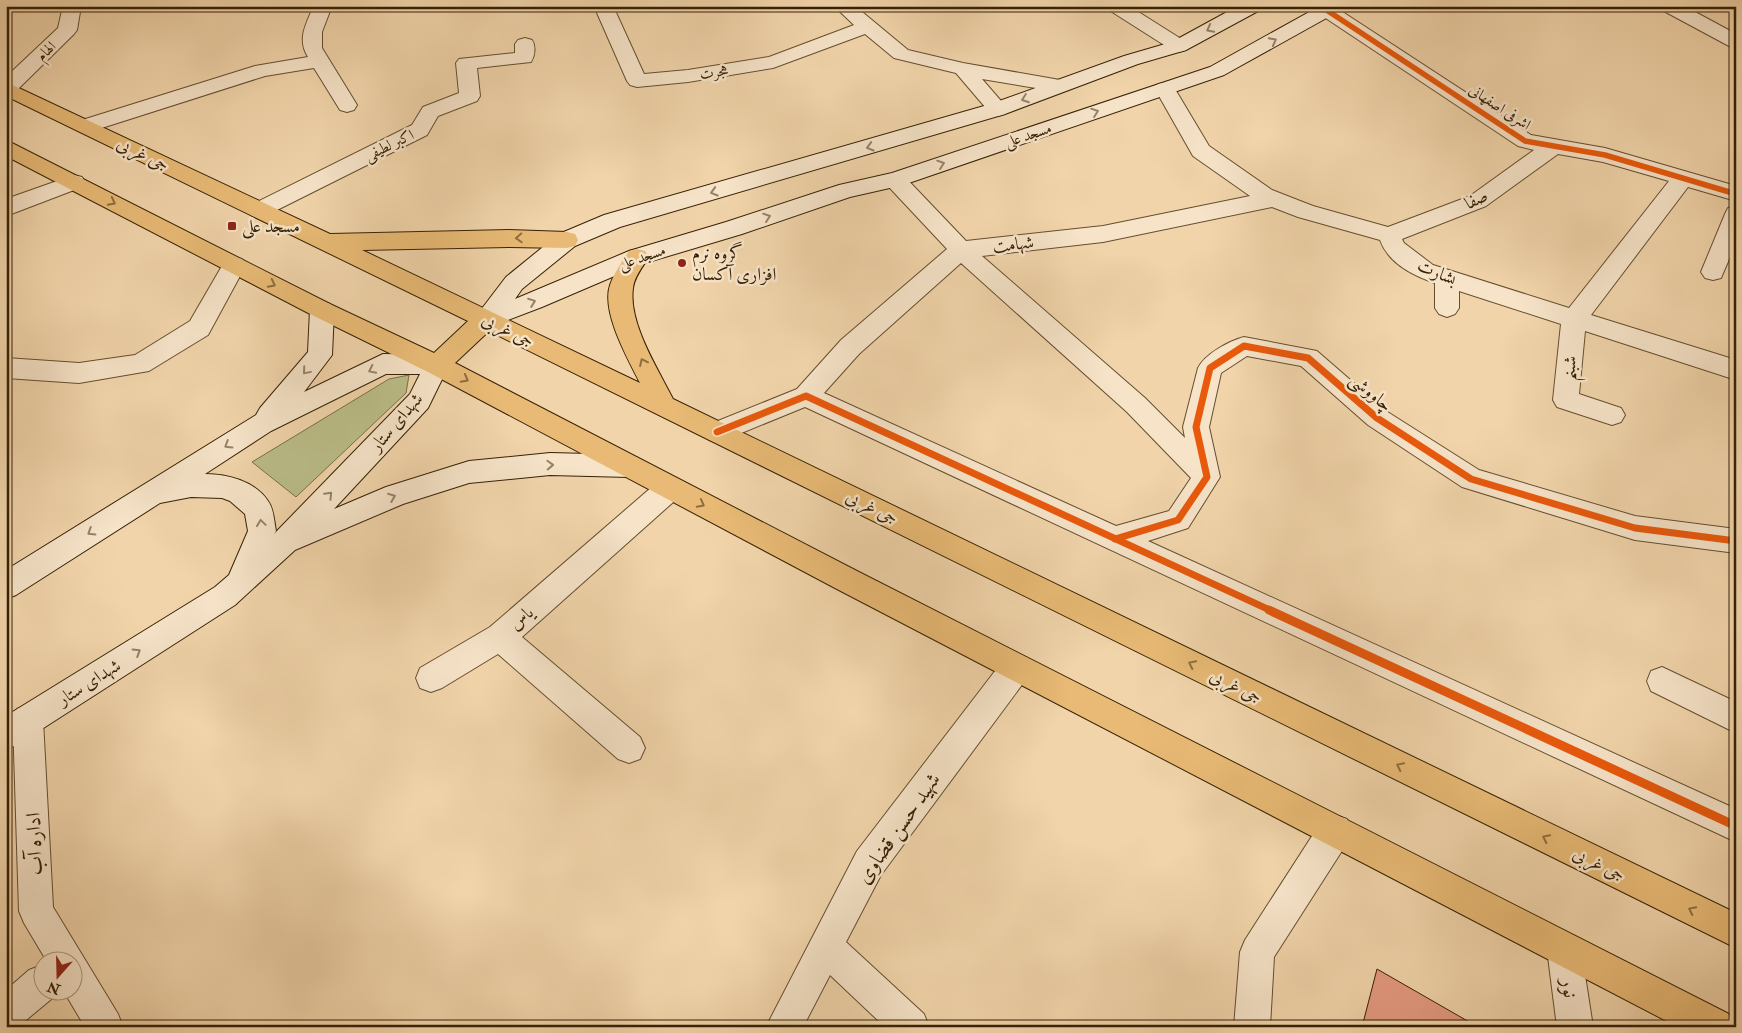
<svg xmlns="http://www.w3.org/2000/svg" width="1742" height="1033" viewBox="0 0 1742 1033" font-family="'IM FELL Double Pica',Amiri,serif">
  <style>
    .green { fill: #babd88; stroke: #786f46 }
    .building { fill: #e49a81; stroke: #362104 }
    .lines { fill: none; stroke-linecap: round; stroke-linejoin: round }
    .street-casing { stroke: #654e2e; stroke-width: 2 }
    .secondary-casing { stroke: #362104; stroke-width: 2 }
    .primary-casing { stroke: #362104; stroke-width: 2 }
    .street { fill: #f6e3c8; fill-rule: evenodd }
    .secondary { fill: #f6e3c8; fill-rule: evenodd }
    .primary { fill: #e8ba75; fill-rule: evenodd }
    .cycleway-far2-casing { stroke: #f6e3c8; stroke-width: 8 }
    .cycleway-far1-casing { stroke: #f6e3c8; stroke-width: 10 }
    .cycleway-casing { stroke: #f6e3c8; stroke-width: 12 }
    .cycleway-far2 { stroke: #e8590c; stroke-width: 5.5 }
    .cycleway-far1 { stroke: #e8590c; stroke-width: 7 }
    .cycleway { stroke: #e8590c; stroke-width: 9 }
    .oneway { stroke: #968266 }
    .oneway2 { stroke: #8f6e3c }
    .poi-dot { fill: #8f2418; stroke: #f6e3c8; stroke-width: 2 }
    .labels { text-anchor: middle; stroke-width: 5; stroke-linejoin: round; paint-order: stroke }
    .far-street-label { font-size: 15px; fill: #362104; stroke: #f6e3c8 }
    .street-label { font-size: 18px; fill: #362104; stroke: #f6e3c8 }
    .poi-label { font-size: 18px; fill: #362104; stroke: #f6e3c8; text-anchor: start }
    .near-street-label { font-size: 21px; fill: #362104; stroke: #f6e3c8 }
  </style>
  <rect width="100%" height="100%" fill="#f1d4aa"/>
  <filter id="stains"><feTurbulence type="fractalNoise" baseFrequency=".004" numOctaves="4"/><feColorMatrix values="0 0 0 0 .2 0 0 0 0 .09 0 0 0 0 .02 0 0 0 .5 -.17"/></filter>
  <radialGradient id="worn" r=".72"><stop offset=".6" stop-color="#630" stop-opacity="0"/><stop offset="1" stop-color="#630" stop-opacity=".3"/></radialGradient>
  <!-- green -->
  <polygon class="green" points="409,375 406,393 296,497 252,462 389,379"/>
  <!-- building -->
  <polygon class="building" points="1377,969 1478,1027 1362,1027"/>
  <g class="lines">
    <!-- street casing -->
    <g class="street-casing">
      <g id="street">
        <polygon points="63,6 81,6 77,30 74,34 14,93 6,94 6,77 58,28"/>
        <path d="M306,6H327L330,11L322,32V48L357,105L354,110L347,112L340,110L314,68L265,76L86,133L79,131L76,126L79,121L255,66L308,57C298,41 304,28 311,12Z"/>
        <polygon points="594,6 613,6 644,74 688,70 769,57 854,25 834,6 855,6 908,50 963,63 1060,80 1067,82 1070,86 1067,90 1060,92 982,79 1008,109 1005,114 998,116 991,114 956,73 894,58 865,34 773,68 688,82 637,87 630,85 627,81"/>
        <polygon points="1107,6 1129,6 1186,42 1189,46 1186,50 1179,52 1172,50 1109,10"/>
        <polygon points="1660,6 1684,6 1736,34 1736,48 1729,46 1662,10"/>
        <path d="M1321,7H1335L1531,135L1605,148L1736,186V201L1688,187L1591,315L1736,360V380L1585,331L1579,394L1621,408L1625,415L1621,422L1612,425L1557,407L1553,400L1561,324L1459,291V308L1455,314L1447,317L1439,314L1435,308V283C1414,276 1388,263 1380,240L1298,217L1272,207L1103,242L982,256L1145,398L1185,438L1183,427L1198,368C1205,354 1229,341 1244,337L1317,351L1386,411L1479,470L1635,516L1736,529V553L1635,540L1462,487L1368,425L1301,366L1247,356L1221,373L1209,427L1220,477L1188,528L1148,541L1736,809V842L805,407L717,443L708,439L704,432L708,425L797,389L841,340L947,249L887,185L884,180L887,175L895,173L903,175L966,241L1103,226L1250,196L1193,156L1155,89L1158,84L1165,83L1172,84L1209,146L1272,190L1313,206L1388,227L1470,196L1534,150L1518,146L1321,15L1319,11ZM1558,154L1603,162L1669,181L1569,308L1433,265L1404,243L1402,239L1486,206ZM961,263L1127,412L1191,478L1169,511L1116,526L824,393L859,354Z"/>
        <path d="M525,38L532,40C536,46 535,56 531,62L477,68L480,96L477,101L438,116L427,135L267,215L259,218L251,215L248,210L251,205L412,125L423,107L459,93L456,63L459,59L515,53V44L518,40Z"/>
        <polygon points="74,175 82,177 85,182 82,187 6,216 6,199"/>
        <polygon points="1736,206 1736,243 1721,278 1713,280 1705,278 1701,272 1725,214 1728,208"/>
        <polygon points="234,257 242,259 246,265 208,335 149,371 79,383 6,378 6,358 79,363 135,355 190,321 226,259"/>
        <polygon points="670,477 680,480 684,488 680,496 522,637 640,737 645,748 640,759 629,763 618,759 498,654 442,688 431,692 420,688 416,678 420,668 490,627 660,480"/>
        <polygon points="1016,654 1027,658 1031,668 1027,678 881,875 846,942 924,1014 929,1027 885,1027 830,975 803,1027 766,1027 857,851 1005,658"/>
        <polygon points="1662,667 1736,702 1736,733 1651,691 1647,681 1651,671"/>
        <polygon points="28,705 39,709 43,720 53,907 118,1014 123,1027 85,1027 63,990 72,990 72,960 46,960 24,923 19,911 13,720 17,709"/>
        <polygon points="1335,815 1347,819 1351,831 1347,843 1274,957 1270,1027 1234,1027 1240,952 1245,940 1323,819"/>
        <polygon points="1564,932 1576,937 1581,949 1593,1027 1557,1027 1547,949 1552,937"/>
        <polygon points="42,965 42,990 57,990 55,996 19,1026 6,1027 6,990 29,970"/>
      </g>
    </g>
    <!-- secondary casing -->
    <g class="secondary-casing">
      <g id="secondary">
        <polygon points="1238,6 1262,6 1260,10 1186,50 1138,64 1005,114 620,227 575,246 522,289 515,299 629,251 726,222 839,185 892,173 1210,67 1320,6 1343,6 1341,10 1224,75 903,185 850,197 742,234 645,263 542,307 495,325 486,328 477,325 474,319 506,277 559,234 604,215 991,104 1124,56 1172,42"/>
        <path d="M322,301L330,304L334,310L332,355L304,392L383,354L437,355L446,358L449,365L428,408L334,509L386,487L469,461L550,453L629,455L638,458L642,466L638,474L629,477L550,475L469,483L403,504L295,550L235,605L17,745L6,749V716L215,587L229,575L248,531L245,514L230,501L222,498L191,497L160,503L16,595L6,599V570L256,415L260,408L308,352L310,310L314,304ZM386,374H420L410,394L274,534L276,531C274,521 274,509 268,501C255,481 227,474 205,474L271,431Z"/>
      </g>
    </g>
    <!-- primary casing -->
    <g class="primary-casing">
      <path id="primary" d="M6,82L330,234L509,230L567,232L575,234L578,240L575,246L567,248L509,247L362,250L640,383C628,359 601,312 610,285C614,273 622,262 629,251L637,249L645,251L649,257C643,266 634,277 633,288C628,323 658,369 673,399L1736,913V948L489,331L455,363L855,570L1729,1014L1734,1027H1678L835,588L428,372L314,316L6,156V140L330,304L434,353L468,321L6,96Z"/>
    </g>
    <!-- street -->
    <use href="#street" class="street"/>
    <!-- secondary -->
    <use href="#secondary" class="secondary"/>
    <!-- primary -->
    <use href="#primary" class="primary"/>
    <!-- cycleway-far2 casing -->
    <g class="cycleway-far2-casing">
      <polyline id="cycleway-far2" points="1328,11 1525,141 1605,155 1736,194"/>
    </g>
    <!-- cycleway-far1 casing -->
    <g class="cycleway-far1-casing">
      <g id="cycleway-far1">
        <polyline points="717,432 806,396 1272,611"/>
        <polyline points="1115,539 1178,520 1207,477 1196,427 1210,368 1244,346 1308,358 1377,418 1471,479 1635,528 1736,541"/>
      </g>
    </g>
    <!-- cycleway casing -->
    <g class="cycleway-casing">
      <polyline id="cycleway" points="1269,610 1736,826"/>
    </g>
    <!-- cycleway-far2 -->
    <use href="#cycleway-far2" class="cycleway-far2"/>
    <!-- cycleway-far1 -->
    <use href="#cycleway-far1" class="cycleway-far1"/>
    <!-- cycleway -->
    <use href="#cycleway" class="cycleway"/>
  </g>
  <!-- one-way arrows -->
  <defs><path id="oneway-chevron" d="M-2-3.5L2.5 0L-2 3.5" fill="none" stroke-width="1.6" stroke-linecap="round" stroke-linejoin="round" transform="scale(1.25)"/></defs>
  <g class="oneway">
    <use href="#oneway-chevron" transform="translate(1210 29) rotate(152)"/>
    <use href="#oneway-chevron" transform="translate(1273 41) rotate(-28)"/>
    <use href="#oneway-chevron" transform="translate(1025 99) rotate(160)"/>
    <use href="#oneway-chevron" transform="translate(1095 112) rotate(-19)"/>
    <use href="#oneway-chevron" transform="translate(870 147) rotate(164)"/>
    <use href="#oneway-chevron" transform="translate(941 164) rotate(-19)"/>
    <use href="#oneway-chevron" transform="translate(714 192) rotate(164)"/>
    <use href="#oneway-chevron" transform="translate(767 217) rotate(-19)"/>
    <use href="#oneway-chevron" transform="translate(532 302) rotate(-21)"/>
    <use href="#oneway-chevron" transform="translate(372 370) rotate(154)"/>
    <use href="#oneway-chevron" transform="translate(306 371) rotate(130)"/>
    <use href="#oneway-chevron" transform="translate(228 445) rotate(148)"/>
    <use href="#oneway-chevron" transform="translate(550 465) rotate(-2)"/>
    <use href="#oneway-chevron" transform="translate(329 495) rotate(-46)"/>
    <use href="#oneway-chevron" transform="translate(392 497) rotate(-22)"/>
    <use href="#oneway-chevron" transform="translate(261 523) rotate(-98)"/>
    <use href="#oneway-chevron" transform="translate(91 532) rotate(148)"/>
    <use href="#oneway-chevron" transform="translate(137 652) rotate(-32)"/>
  </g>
  <g class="oneway2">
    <use href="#oneway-chevron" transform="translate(112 202) rotate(27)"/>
    <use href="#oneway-chevron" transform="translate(519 238) rotate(177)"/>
    <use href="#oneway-chevron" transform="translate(272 284) rotate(27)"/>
    <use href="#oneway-chevron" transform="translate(643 362) rotate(-115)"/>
    <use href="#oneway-chevron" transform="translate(465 379) rotate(28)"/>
    <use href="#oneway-chevron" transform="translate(701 504) rotate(28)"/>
    <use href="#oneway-chevron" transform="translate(1192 664) rotate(-154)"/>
    <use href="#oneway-chevron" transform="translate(1400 766) rotate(-154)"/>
    <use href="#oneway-chevron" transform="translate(1546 838) rotate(-154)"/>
    <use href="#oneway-chevron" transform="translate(1692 910) rotate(-154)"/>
  </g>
  <!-- markers -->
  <g class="poi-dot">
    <rect x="227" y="221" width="10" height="10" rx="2.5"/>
    <circle cx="682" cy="263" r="5"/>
  </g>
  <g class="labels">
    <!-- far-street labels -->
    <g class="far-street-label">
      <text transform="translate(46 51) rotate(-44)" y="5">الهام</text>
      <text transform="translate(714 72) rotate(-9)" y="5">هجرت</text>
      <text transform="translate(1500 107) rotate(33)" y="5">اشرفی اصفهانی</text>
      <text transform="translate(1028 135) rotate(-19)" y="5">مسجد علی</text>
      <text transform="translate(389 145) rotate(-26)" y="5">اکبر لطیفی</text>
      <text transform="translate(642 257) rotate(-19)" y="5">مسجد علی</text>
    </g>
    <!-- street labels -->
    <g class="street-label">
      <text transform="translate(143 154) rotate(26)" y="6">جی غربی</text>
      <text transform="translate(1476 199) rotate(-28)" y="6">صفا</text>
      <text transform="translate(1013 244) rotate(-7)" y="6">شهامت</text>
      <text transform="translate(1437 272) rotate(23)" y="6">بشارت</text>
      <text transform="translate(508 330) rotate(26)" y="6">جی غربی</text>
      <text transform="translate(1569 368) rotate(-84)" y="6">شبنم</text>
      <text transform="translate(1371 392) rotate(39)" y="6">چاووشی</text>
      <text transform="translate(396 422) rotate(-49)" y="6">شهدای ستار</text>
      <text transform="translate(872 507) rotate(26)" y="6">جی غربی</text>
      <text transform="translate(521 618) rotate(-41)" y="6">یاس</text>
      <text transform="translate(89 682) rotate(-32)" y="6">شهدای ستار</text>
      <text transform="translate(1236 686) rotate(26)" y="6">جی غربی</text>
      <text transform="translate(1599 864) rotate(26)" y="6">جی غربی</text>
    </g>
    <!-- poi labels -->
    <g class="poi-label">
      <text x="242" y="232">مسجد علی</text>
      <text x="692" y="259">گروه نرم<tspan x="692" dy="21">افزاری آکسان</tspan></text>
    </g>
    <!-- near-street labels -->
    <g class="near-street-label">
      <text transform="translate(898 828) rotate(-55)" y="7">شهید حسن قضاوی</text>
      <text transform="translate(34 844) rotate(-92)" y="7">اداره آب</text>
      <text transform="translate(1570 988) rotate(82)" y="7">نور</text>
    </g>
  </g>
  <!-- margin -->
  <rect width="1742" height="1033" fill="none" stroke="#f1d4aa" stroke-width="25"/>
  <rect x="8" y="8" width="1727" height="1018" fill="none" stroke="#362104" stroke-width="2.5"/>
  <rect x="12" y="12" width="1717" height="1008" fill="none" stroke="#362104"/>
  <!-- north arrow -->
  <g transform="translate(58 976) rotate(200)"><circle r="24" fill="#f6e3c8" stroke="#a9957a"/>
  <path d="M0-4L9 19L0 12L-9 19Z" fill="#8f2418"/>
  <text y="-8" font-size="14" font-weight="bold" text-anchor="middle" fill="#362104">N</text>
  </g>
  <rect width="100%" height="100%" filter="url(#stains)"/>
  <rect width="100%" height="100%" fill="url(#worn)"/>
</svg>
